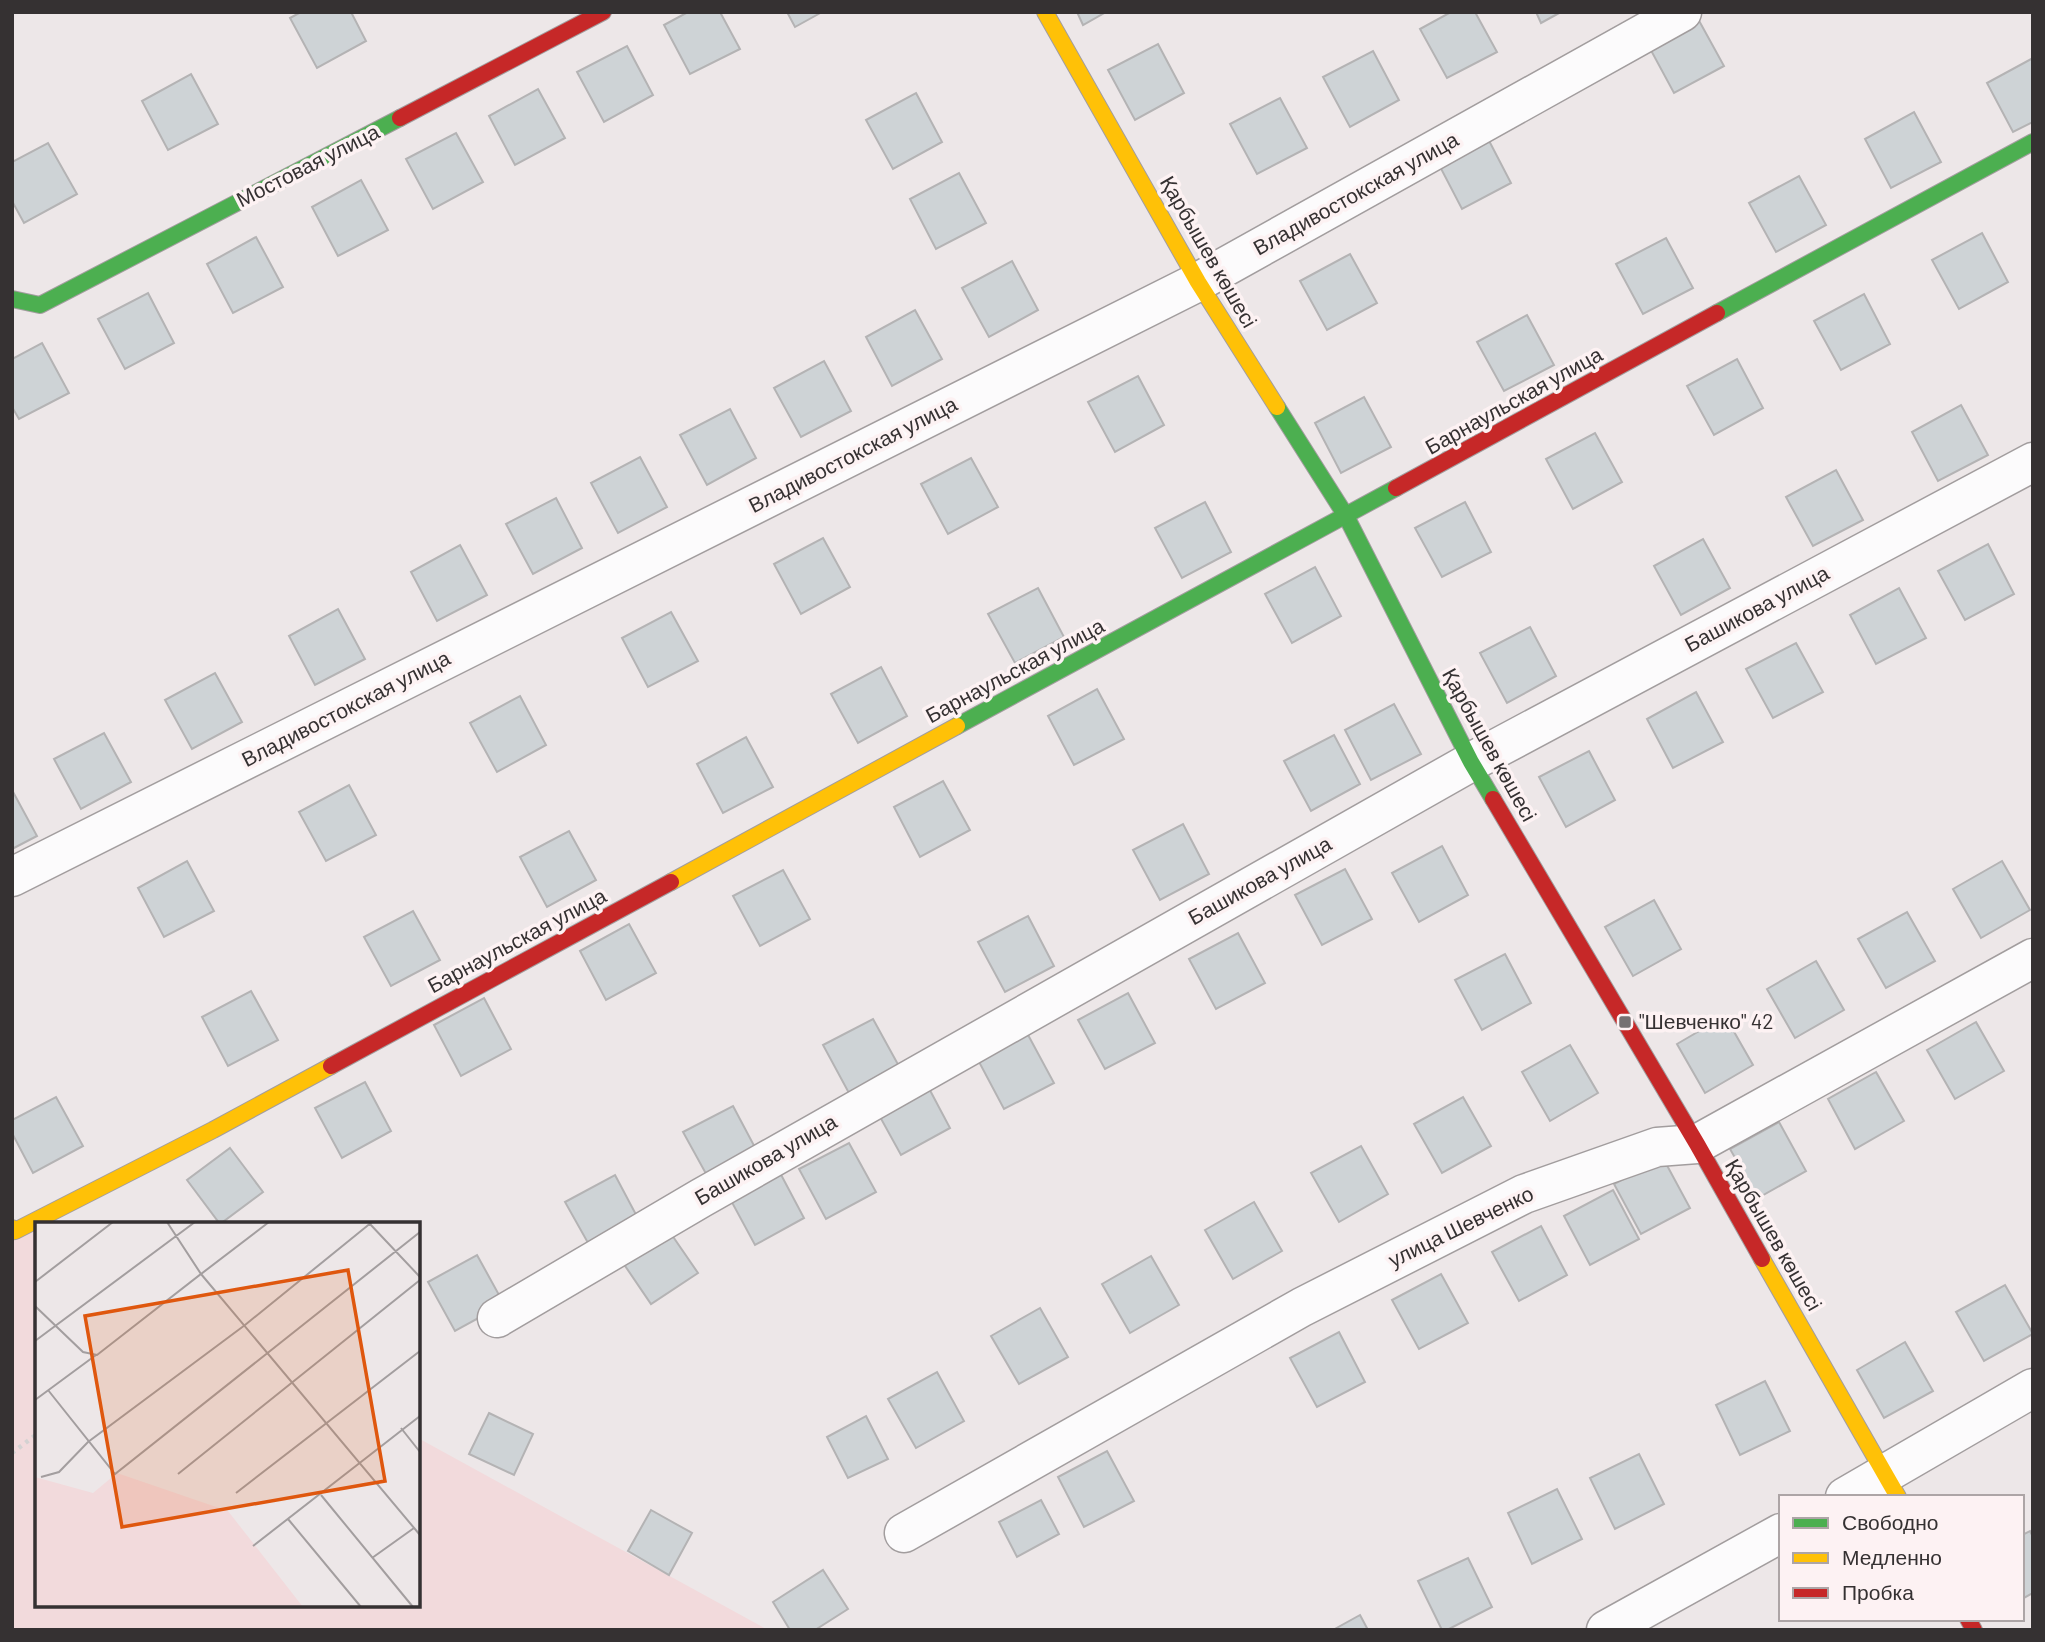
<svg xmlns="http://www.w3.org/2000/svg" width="2045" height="1642" viewBox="0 0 2045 1642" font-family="Barlow,sans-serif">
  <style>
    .green { fill: #f2dadc }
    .building { fill: #ced3d6; stroke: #b4b3b4; stroke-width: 2 }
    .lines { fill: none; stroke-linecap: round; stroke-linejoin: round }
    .street-casing { stroke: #a29d9e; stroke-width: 41 }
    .fast-casing { stroke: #a29d9e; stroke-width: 18 }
    .slow-casing { stroke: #a29d9e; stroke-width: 18 }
    .jam-casing { stroke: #a29d9e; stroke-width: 18 }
    .path { stroke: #d4d2d2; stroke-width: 4.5; stroke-dasharray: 3.5 5; stroke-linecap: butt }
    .street { stroke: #fcfbfc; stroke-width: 38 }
    .fast { stroke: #4caf50; stroke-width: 16 }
    .slow { stroke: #ffc107; stroke-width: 16 }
    .jam { stroke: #c62828; stroke-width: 16 }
    .poi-dot { fill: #757172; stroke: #fdf2f3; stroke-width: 2.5 }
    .labels { text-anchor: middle; stroke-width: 7; stroke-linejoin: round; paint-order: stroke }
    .street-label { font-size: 21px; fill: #353132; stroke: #fdf2f3 }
    .poi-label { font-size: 21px; fill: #353132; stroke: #fdf2f3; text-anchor: start }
    .inset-road { fill: none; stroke: #a39e9f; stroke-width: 2 }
    .view { fill: #df570e; fill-opacity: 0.15; stroke: #df570e; stroke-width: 3.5 }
    .inset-edge { fill: none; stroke: #353132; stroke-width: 3.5 }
  </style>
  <rect width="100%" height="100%" fill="#ede7e8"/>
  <!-- green -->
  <polygon class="green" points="37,1228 37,1605 418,1605 418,1438 768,1630 12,1630 12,1239"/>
  <!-- building -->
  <g class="building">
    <polygon points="301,12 351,12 366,41 317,68 290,18"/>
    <polygon points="688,12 720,12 740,49 690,74 664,25"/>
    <polygon points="787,12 822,12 795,27"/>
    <polygon points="1077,12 1106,12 1083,25"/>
    <polygon points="1451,12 1475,12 1497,52 1447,78 1420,29"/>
    <polygon points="1536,12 1561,12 1541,23"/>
    <polygon points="1697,17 1724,66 1674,93 1647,43"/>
    <polygon points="1158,44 1184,93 1135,120 1108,70"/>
    <polygon points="627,46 653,95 604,122 577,72"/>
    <polygon points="1373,51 1399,100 1350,127 1323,77"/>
    <polygon points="2033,58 2033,122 2013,132 1987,83"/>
    <polygon points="191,74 218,124 168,150 142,101"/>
    <polygon points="538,89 565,138 515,165 489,116"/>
    <polygon points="916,93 942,142 893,169 866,120"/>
    <polygon points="1280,98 1307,148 1257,174 1230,124"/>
    <polygon points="1914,112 1941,162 1891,188 1865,139"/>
    <polygon points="456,133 483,182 433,209 406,159"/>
    <polygon points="1485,133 1511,183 1462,209 1436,159"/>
    <polygon points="48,143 77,194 24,223 12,201 12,162"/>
    <polygon points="959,173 986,223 936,249 910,199"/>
    <polygon points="1799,176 1826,225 1776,252 1749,203"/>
    <polygon points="361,180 388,230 338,256 312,207"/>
    <polygon points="1982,233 2008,282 1959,309 1932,260"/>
    <polygon points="256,237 283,287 233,313 207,264"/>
    <polygon points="1666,238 1693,288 1643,314 1616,264"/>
    <polygon points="1350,254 1377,303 1327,330 1300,281"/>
    <polygon points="1012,261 1038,310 989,337 962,288"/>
    <polygon points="148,293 174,343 125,369 98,319"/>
    <polygon points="1864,294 1890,344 1841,370 1814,321"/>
    <polygon points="915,310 942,359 892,386 866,337"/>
    <polygon points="1527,315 1554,365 1504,391 1477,342"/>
    <polygon points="42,343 69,393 19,419 12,407 12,359"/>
    <polygon points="1737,359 1763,408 1714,435 1687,386"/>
    <polygon points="824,361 851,411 801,437 774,388"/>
    <polygon points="1138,376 1164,425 1115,452 1088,402"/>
    <polygon points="1364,397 1391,447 1341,473 1315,423"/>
    <polygon points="1961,405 1988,455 1938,481 1912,432"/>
    <polygon points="730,409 756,458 707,485 680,435"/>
    <polygon points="1595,433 1622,482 1573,509 1546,459"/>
    <polygon points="640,457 667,507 618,533 591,483"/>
    <polygon points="971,458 998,507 948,534 921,484"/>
    <polygon points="1836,470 1863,520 1813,546 1786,497"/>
    <polygon points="556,498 582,548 533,574 506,524"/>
    <polygon points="1205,502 1231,552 1182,578 1155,528"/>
    <polygon points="1465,502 1491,552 1442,577 1415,528"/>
    <polygon points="823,538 850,587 801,614 774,564"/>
    <polygon points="1703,539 1730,588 1681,615 1654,566"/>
    <polygon points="1988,544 2014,594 1965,620 1938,571"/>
    <polygon points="460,545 487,595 437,621 411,572"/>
    <polygon points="1315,567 1341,616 1292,643 1265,594"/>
    <polygon points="1038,588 1064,637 1015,663 988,614"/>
    <polygon points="1899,588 1926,638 1876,664 1850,615"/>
    <polygon points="338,609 365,659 315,685 289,636"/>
    <polygon points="671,612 698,661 648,687 622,638"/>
    <polygon points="1530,627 1556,676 1507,703 1480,653"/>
    <polygon points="1796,643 1823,692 1773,718 1746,669"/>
    <polygon points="881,667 907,716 858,743 831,694"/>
    <polygon points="215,673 242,722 192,749 165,700"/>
    <polygon points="1097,689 1124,739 1074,765 1048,716"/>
    <polygon points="1696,692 1723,742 1673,768 1647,719"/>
    <polygon points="520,696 546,745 497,772 470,723"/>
    <polygon points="1394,704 1421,754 1371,780 1345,730"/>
    <polygon points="104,733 131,782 81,809 54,759"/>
    <polygon points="1334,735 1360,784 1311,811 1284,761"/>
    <polygon points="746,737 773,787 723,813 697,764"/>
    <polygon points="1589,751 1615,800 1566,827 1539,777"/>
    <polygon points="943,781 970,830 920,857 894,807"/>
    <polygon points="349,785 376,835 326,861 299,812"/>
    <polygon points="12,790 37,836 12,849"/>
    <polygon points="1183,824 1209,874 1160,900 1133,850"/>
    <polygon points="569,831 596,880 547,907 520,857"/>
    <polygon points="1442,846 1468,895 1419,922 1392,873"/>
    <polygon points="187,861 214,911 164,937 138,888"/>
    <polygon points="2002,861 2030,910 1981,938 1953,889"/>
    <polygon points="1345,869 1372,919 1322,945 1295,895"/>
    <polygon points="783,870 810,919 760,946 733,896"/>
    <polygon points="1654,900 1681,949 1633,976 1605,927"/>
    <polygon points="413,911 440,960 391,986 364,937"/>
    <polygon points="1907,912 1935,961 1886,988 1858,939"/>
    <polygon points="1028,916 1054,966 1005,992 978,942"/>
    <polygon points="629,924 656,973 606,1000 580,951"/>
    <polygon points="1238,933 1265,983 1216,1009 1189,959"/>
    <polygon points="1505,954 1531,1003 1482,1030 1455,980"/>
    <polygon points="1816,961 1844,1010 1795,1038 1767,989"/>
    <polygon points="251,991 278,1040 228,1066 202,1017"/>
    <polygon points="1128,993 1155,1043 1105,1069 1078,1020"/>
    <polygon points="484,998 511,1049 461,1076 434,1025"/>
    <polygon points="1725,1016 1753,1065 1705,1093 1677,1044"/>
    <polygon points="873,1019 900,1068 850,1095 823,1045"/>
    <polygon points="1976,1022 2004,1071 1955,1099 1927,1050"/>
    <polygon points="1027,1033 1054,1083 1004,1109 978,1060"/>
    <polygon points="1570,1045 1598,1093 1550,1121 1522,1072"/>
    <polygon points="1876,1072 1904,1121 1855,1149 1828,1099"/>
    <polygon points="924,1079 950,1128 901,1155 874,1106"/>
    <polygon points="365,1082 391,1131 342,1158 315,1108"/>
    <polygon points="56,1097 83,1146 33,1173 12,1133 12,1120"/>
    <polygon points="1463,1097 1491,1146 1442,1173 1414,1124"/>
    <polygon points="733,1106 759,1155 710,1181 683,1132"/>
    <polygon points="1779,1122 1806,1171 1758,1198 1730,1149"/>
    <polygon points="849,1143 876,1192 826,1219 799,1169"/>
    <polygon points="1361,1146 1388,1194 1339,1222 1311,1173"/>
    <polygon points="230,1148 263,1192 220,1224 187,1180"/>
    <polygon points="1663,1158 1690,1208 1641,1234 1614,1184"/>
    <polygon points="778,1169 804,1218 755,1245 728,1195"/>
    <polygon points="615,1175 641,1224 592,1250 565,1202"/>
    <polygon points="1613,1190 1639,1239 1590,1265 1564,1216"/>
    <polygon points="1254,1202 1282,1251 1233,1279 1205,1230"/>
    <polygon points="665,1225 698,1273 651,1304 619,1257"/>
    <polygon points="1541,1226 1567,1275 1519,1301 1492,1252"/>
    <polygon points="477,1255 504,1304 455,1331 428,1282"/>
    <polygon points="1151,1256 1179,1305 1130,1333 1102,1284"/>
    <polygon points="1441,1274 1468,1323 1419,1349 1392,1300"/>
    <polygon points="2005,1285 2033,1334 1984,1361 1956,1312"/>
    <polygon points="1040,1308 1068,1357 1019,1384 991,1336"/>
    <polygon points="1339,1332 1365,1382 1317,1407 1290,1358"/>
    <polygon points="1905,1342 1933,1391 1884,1418 1857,1370"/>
    <polygon points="937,1372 964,1421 916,1448 888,1399"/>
    <polygon points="1765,1381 1790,1431 1740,1455 1716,1405"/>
    <polygon points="489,1413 533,1434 514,1475 469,1454"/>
    <polygon points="866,1416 888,1459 848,1478 827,1437"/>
    <polygon points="1107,1451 1134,1501 1084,1527 1058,1477"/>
    <polygon points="1639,1454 1664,1504 1615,1529 1590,1478"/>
    <polygon points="1557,1489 1582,1539 1532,1564 1508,1513"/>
    <polygon points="1041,1500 1059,1534 1017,1557 999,1522"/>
    <polygon points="651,1510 692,1533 669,1575 628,1551"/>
    <polygon points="2030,1531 2033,1537 2033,1593 2022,1599 2022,1535"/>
    <polygon points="1468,1558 1492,1607 1447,1630 1442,1630 1418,1581"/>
    <polygon points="823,1570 848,1609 815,1630 790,1630 773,1602"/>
    <polygon points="1360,1615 1368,1630 1333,1630"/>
  </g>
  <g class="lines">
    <!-- street casing -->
    <g class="street-casing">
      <g id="street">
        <polyline points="12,877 1198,282 1682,12"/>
        <polyline points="497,1318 701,1198 1471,762 2033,462"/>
        <polyline points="1845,1497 2033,1388"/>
        <polyline points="904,1533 1302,1307 1524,1194 1657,1147 1697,1144 2033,958"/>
        <polyline points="1606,1630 1781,1533"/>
      </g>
    </g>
    <!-- fast casing -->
    <g class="fast-casing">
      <g id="fast">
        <polyline points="12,299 40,305 400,118"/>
        <polyline points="1717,313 2033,142"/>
        <polyline points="1277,407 1346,516 1471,762 1493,799"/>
        <polyline points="957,726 1396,488"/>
      </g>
    </g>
    <!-- slow casing -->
    <g class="slow-casing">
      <g id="slow">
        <polyline points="1045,12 1198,282 1277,407"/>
        <polyline points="671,882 957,726"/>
        <polyline points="12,1228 15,1231 213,1130 331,1066"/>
        <polyline points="1762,1259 1898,1497"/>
      </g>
    </g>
    <!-- jam casing -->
    <g class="jam-casing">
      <g id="jam">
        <polyline points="400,118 603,12"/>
        <polyline points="1396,488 1717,313"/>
        <polyline points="1493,799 1697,1144 1762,1259"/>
        <polyline points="331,1066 671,882"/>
        <polyline points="1968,1619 1974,1630"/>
      </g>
    </g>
    <!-- path -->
    <polyline class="path" points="12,1453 37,1434"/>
    <!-- street -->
    <use href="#street" class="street"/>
    <!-- fast -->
    <use href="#fast" class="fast"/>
    <!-- slow -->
    <use href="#slow" class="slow"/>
    <!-- jam -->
    <use href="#jam" class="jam"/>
  </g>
  <!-- markers -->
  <rect class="poi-dot" x="1618" y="1015" width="14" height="14" rx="3.5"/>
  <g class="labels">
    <!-- street labels -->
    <g class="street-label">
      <text transform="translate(308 166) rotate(-27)" y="7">Мостовая улица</text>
      <text transform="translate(1356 194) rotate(-29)" y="7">Владивостокская улица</text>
      <text transform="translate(1208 252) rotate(60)" y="7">Қарбышев көшесі</text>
      <text transform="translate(1514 401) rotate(-29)" y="7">Барнаульская улица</text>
      <text transform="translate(853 455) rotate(-27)" y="7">Владивостокская улица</text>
      <text transform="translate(1757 609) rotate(-28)" y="7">Башикова улица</text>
      <text transform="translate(1015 671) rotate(-28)" y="7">Барнаульская улица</text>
      <text transform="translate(346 709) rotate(-27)" y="7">Владивостокская улица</text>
      <text transform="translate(1489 745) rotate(61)" y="7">Қарбышев көшесі</text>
      <text transform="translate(1260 881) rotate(-29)" y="7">Башикова улица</text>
      <text transform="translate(517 941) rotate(-28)" y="7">Барнаульская улица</text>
      <text transform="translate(766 1160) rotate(-30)" y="7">Башикова улица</text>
      <text transform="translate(1461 1227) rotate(-26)" y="7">улица Шевченко</text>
      <text transform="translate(1773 1235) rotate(60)" y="7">Қарбышев көшесі</text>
    </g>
    <!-- poi labels -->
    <g class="poi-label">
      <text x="1639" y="1029">"Шевченко" 42</text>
    </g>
  </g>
  <!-- overview -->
  <g transform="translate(35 1222)">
    <rect width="385" height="385" fill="#ede7e8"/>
    <path d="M82,251L193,289L268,385H0V255L58,271Z" fill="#f2dadc"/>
    <path class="inset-road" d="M132,0L166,52L234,0M334,1L385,55M0,60L78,0M0,84L48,130L62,133L166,52L385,313M0,119L160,0M13,168L80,252L385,10M0,178L61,133M366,206L385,230M143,252L385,58M6,255L24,250L53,220L210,103L337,0M201,271L385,129M286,273L378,385M253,297L326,385M218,324L385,194M337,336L379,306"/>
    <path class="view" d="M313,48L350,259L87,305L50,94Z"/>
    <rect width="385" height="385" class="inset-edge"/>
  </g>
  <!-- border -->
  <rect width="2045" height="1642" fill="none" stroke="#353132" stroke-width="28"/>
  <!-- legend -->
  <rect x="1779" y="1495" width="245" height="126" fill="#fdf2f3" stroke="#ada5a6" stroke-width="2"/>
  <rect x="1793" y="1518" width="35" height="10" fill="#4caf50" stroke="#ada5a6" stroke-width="2"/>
  <text x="1842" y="1530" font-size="21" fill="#353132">Свободно</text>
  <rect x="1793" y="1553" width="35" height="10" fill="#ffc107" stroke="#ada5a6" stroke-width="2"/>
  <text x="1842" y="1565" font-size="21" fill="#353132">Медленно</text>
  <rect x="1793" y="1588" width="35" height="10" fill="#c62828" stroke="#ada5a6" stroke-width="2"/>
  <text x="1842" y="1600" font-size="21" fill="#353132">Пробка</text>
</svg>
